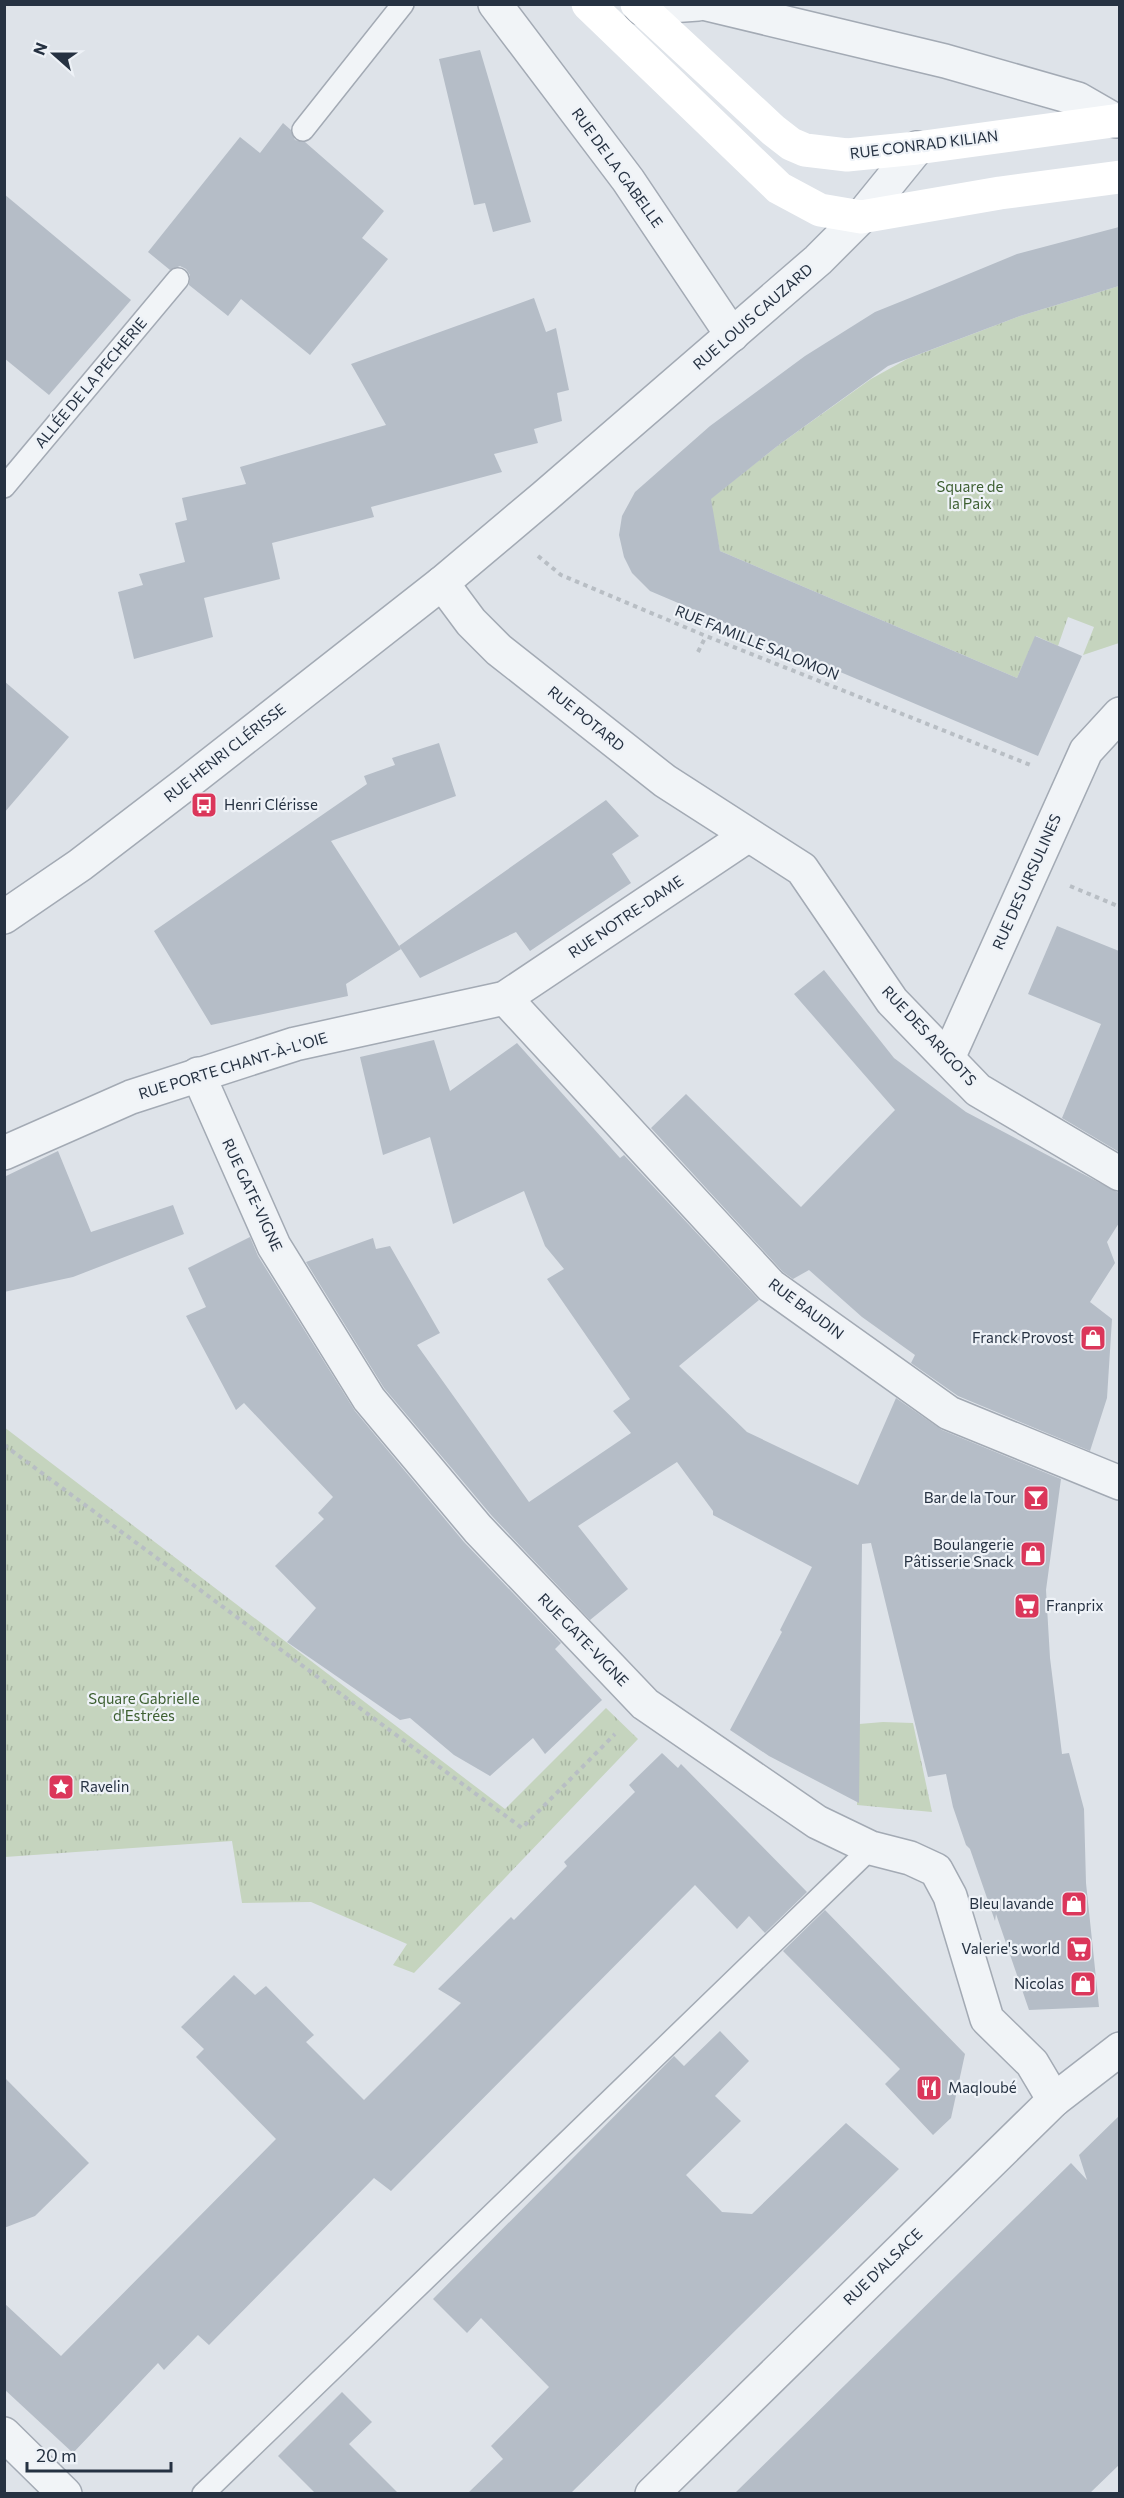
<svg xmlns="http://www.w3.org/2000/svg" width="1124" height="2498" viewBox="0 0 1124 2498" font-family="Commissioner,sans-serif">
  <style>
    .park { fill: url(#park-tufts) }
    .building { fill: #b5bdc7 }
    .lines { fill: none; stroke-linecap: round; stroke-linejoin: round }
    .lane-casing { stroke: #a3aab4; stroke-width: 24 }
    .street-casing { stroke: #a3aab4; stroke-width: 36 }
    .path { stroke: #b8bec4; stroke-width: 4; stroke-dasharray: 4.5 4.5; stroke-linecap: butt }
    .lane { stroke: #f1f4f7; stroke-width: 21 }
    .street { stroke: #f1f4f7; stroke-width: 33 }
    .secondary { stroke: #fff; stroke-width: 33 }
    .labels { text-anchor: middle; stroke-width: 4.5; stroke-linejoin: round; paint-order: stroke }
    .street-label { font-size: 15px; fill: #263242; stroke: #eef2f7 }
    .park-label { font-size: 15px; fill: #3d5f31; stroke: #eef2f7 }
    .poi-label { font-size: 15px; fill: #263242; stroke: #eef2f7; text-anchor: end }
  </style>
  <defs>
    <pattern id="park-tufts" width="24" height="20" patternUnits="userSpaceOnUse" patternTransform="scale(1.5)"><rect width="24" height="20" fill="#c5d4be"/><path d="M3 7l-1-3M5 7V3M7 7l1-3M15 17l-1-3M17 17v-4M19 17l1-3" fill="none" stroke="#a9b6a4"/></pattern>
  </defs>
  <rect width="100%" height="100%" fill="#dee3e9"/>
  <!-- park -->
  <g class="park">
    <polygon points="1119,286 1119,643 1083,655 1094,627 1068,617 1058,646 1036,636 1017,678 720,551 709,500 780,444 871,379 907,359 1020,316"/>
    <polygon points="4,1427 505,1809 606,1708 638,1739 414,1973 393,1965 407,1944 311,1902 242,1903 232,1841 5,1857"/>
    <polygon points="883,1722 913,1723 932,1812 857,1805 859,1724"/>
  </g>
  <!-- building -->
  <g class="building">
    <polygon points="480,50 531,222 493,232 485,203 474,205 439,59"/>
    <polygon points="283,123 291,130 295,140 305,142 384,211 362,238 388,259 310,355 241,299 228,316 189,285 190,275 186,269 180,266 170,270 148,252 240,137 260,153"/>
    <polygon points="4,194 131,300 49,395 4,358"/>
    <polygon points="1119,227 1119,286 1020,316 888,366 780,444 711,499 720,551 1017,678 1035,636 1082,656 1038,756 650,591 632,573 624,557 619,535 622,516 635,492 710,426 805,356 875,312 942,285 1017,254"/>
    <polygon points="534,298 546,332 556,328 569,390 557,393 562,421 534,429 538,443 494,454 502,472 371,507 374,517 272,543 280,579 204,598 213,637 134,659 118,592 143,585 139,574 185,562 175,523 187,520 182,498 246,484 240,467 386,425 351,364"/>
    <polygon points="4,681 69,737 4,813"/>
    <polygon points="439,743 456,796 331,841 401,949 346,984 348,996 211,1025 154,931 367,784 364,776 395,765 392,758"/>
    <polygon points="606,800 639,836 612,854 631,883 530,951 516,932 420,978 399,946"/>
    <polygon points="1057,926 1119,951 1119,1152 1062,1118 1101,1024 1028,994"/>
    <polygon points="824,970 894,1058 966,1112 1119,1193 1119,1223 1107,1242 1115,1263 1090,1302 1112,1319 1107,1398 1090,1451 958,1396 911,1363 915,1355 862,1317 809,1270 793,1279 783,1272 651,1128 686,1094 801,1207 895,1110 794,994"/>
    <polygon points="434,1040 450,1091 517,1043 620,1158 624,1155 759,1300 679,1366 747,1432 858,1485 896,1398 942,1430 1061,1479 1046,1590 1050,1658 1062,1754 1069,1753 1084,1809 1086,1883 1099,2007 1029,2010 996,1914 995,1921 970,1849 966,1845 953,1807 946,1774 928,1777 871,1543 862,1544 859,1803 769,1756 730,1730 782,1632 780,1630 812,1567 713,1515 713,1511 677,1462 578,1526 628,1589 590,1620 492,1516 384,1388 306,1262 373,1238 376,1249 390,1246 440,1333 417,1345 529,1502 631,1433 613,1411 630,1399 547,1279 564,1269 545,1246 524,1191 453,1224 430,1137 383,1155 360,1057"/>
    <polygon points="58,1151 91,1232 173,1205 184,1234 73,1277 4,1292 4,1177"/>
    <polygon points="250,1237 258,1256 355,1411 464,1542 561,1643 555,1649 602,1700 545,1754 533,1738 490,1776 454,1755 410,1718 400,1720 287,1642 316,1608 275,1566 324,1519 318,1513 333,1497 244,1403 236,1410 186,1316 206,1307 188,1268"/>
    <polygon points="662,1753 678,1768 681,1764 807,1892 765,1933 749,1916 737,1929 695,1885 391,2191 374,2178 209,2345 198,2335 164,2370 158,2363 73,2453 4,2389 4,2303 61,2356 276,2139 196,2057 204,2049 181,2027 234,1975 255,1995 266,1986 314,2035 306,2042 364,2100 461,2003 438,1989 511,1917 514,1920 567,1866 564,1862 635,1792 629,1785"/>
    <polygon points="825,1910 965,2054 951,2118 933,2135 885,2084 900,2069 783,1951"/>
    <polygon points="720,2031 749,2061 715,2096 741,2121 686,2175 722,2212 752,2214 846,2123 899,2169 571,2493 468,2493 503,2459 491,2446 549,2387 481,2318 467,2333 433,2299 674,2056 684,2066"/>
    <polygon points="4,2077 89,2163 35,2216 4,2228"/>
    <polygon points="1119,2116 1119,2465 1090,2493 735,2493 1071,2163 1087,2180 1079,2155"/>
    <polygon points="342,2392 372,2422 349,2444 398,2493 315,2493 278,2456"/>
  </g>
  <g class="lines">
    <!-- lane casing -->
    <g class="lane-casing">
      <g id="lane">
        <polyline points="303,130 403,4"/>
        <polyline points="4,487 178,279"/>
        <polyline points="203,2494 871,1848"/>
      </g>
    </g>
    <!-- street casing -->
    <g class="street-casing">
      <g id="street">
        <polyline points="495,4 628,180 732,335"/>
        <polyline points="707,4 945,61 1078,99 1116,121"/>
        <polyline points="641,8 698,4"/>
        <polyline points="442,583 471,622 499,650 665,781 802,869 892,1001 978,1090 1120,1174"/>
        <polyline points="4,917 80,865 187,783 442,583 544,497 818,260 861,217 917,148"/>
        <polyline points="505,998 771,1286 949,1413 1120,1483"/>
        <polyline points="948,1058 1086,751 1120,714"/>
        <polyline points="198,1074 274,1246 369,1399 478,1529 645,1704 817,1822 871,1848 910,1858 936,1870 950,1896 987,2019 1032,2063 1054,2100"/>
        <polyline points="4,1153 131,1097 295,1044 505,998 747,836"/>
        <polyline points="4,2434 65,2494"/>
        <polyline points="652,2494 1054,2100 1120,2049"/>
      </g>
    </g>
    <!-- path -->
    <g class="path">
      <polyline points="538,556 561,575 706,636 1033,766"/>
      <polyline points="698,652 706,636"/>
      <polyline points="1070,886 1120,907"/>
      <polyline points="4,1445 522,1828 615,1734"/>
    </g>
    <!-- lane -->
    <use href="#lane" class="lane"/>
    <!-- street -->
    <use href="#street" class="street"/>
    <!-- secondary -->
    <g class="secondary">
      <polyline points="588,4 779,188 820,210 861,217 1000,193 1120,177"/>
      <polyline points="637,4 773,130 791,144 805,150 847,155 917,148 1120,120"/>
    </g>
  </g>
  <!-- icons -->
  <defs>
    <g id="bus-square" transform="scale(1.35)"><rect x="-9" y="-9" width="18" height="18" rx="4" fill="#db365a" stroke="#eef2f7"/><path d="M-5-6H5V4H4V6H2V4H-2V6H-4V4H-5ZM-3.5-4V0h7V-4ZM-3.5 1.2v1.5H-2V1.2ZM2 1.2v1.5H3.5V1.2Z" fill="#fff"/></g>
    <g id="shop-square" transform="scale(1.35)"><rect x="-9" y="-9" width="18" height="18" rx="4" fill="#db365a" stroke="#eef2f7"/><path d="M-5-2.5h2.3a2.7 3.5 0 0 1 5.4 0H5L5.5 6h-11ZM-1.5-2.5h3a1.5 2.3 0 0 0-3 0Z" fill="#fff"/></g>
    <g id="bar-square" transform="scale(1.35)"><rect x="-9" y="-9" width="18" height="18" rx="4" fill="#db365a" stroke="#eef2f7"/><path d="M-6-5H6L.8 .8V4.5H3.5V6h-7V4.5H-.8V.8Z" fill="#fff"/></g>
    <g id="supermarket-square" transform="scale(1.35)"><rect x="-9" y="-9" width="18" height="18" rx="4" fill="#db365a" stroke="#eef2f7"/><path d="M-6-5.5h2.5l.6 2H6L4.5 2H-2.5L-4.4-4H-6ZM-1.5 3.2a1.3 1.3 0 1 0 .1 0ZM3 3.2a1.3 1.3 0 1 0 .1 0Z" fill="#fff"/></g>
    <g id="sight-square" transform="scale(1.35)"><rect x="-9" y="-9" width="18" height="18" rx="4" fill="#db365a" stroke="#eef2f7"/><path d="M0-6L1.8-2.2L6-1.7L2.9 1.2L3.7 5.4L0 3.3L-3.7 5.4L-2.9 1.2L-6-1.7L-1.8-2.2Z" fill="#fff"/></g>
    <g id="restaurant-square" transform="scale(1.35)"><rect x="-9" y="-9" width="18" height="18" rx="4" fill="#db365a" stroke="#eef2f7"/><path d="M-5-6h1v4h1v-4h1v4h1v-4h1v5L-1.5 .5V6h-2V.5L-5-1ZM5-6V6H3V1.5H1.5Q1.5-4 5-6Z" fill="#fff"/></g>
  </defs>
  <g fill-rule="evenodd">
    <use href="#bus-square" x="204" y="805"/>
    <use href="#shop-square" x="1093" y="1338"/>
    <use href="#bar-square" x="1036" y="1498"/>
    <use href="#shop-square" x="1033" y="1554"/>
    <use href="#supermarket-square" x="1027" y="1606"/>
    <use href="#sight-square" x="61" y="1787"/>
    <use href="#shop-square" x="1074" y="1904"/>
    <use href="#supermarket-square" x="1079" y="1949"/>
    <use href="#shop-square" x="1083" y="1984"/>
    <use href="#restaurant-square" x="929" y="2088"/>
  </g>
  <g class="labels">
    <!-- street labels -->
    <g class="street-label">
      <text transform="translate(924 145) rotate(-7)" y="5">RUE CONRAD KILIAN</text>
      <text transform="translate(617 168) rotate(54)" y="5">RUE DE LA GABELLE</text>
      <text transform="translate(753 317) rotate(-41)" y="5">RUE LOUIS CAUZARD</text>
      <text transform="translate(91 383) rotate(-50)" y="5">ALLÉE DE LA PECHERIE</text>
      <text transform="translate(757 643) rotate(22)" y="5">RUE FAMILLE SALOMON</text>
      <text transform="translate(586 719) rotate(39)" y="5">RUE POTARD</text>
      <text transform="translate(225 753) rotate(-38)" y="5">RUE HENRI CLÉRISSE</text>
      <text transform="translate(1027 882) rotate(-66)" y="5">RUE DES URSULINES</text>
      <text transform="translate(626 917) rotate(-34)" y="5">RUE NOTRE-DAME</text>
      <text transform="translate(929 1036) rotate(47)" y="5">RUE DES ARIGOTS</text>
      <text transform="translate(233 1066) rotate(-17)" y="5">RUE PORTE CHANT-À-L'OIE</text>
      <text transform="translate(252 1195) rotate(65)" y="5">RUE GATE-VIGNE</text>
      <text transform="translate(806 1309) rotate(37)" y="5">RUE BAUDIN</text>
      <text transform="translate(583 1640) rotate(46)" y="5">RUE GATE-VIGNE</text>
      <text transform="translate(883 2267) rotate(-44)" y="5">RUE D'ALSACE</text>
    </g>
    <!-- park labels -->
    <g class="park-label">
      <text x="970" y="492">Square de<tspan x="970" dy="17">la Paix</tspan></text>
      <text x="144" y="1704">Square Gabrielle<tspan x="144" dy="17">d'Estrées</tspan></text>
    </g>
    <!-- poi labels -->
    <g class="poi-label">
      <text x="224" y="810" text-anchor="start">Henri Clérisse</text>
      <text x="1074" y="1343">Franck Provost</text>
      <text x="1016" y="1503">Bar de la Tour</text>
      <text x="1014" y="1550">Boulangerie<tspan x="1014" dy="17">Pâtisserie Snack</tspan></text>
      <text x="1046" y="1611" text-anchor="start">Franprix</text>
      <text x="80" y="1792" text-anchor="start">Ravelin</text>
      <text x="1054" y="1909">Bleu lavande</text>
      <text x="1060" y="1954">Valerie's world</text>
      <text x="1064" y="1989">Nicolas</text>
      <text x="948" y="2093" text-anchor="start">Maqloubé</text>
    </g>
  </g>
  <!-- border -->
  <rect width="1124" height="2498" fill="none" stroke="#263242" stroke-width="12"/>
  <!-- north arrow -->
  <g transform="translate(54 54) rotate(291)" stroke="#eef2f7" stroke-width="4.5" paint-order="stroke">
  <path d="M0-4.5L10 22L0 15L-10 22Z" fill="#263242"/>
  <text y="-9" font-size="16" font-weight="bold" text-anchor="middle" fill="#263242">N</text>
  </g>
  <!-- scale -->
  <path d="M27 2462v9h144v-9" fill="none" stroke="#263242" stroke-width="3"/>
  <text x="36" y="2462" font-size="18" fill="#263242" stroke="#eef2f7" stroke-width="4.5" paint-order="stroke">20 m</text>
</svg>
